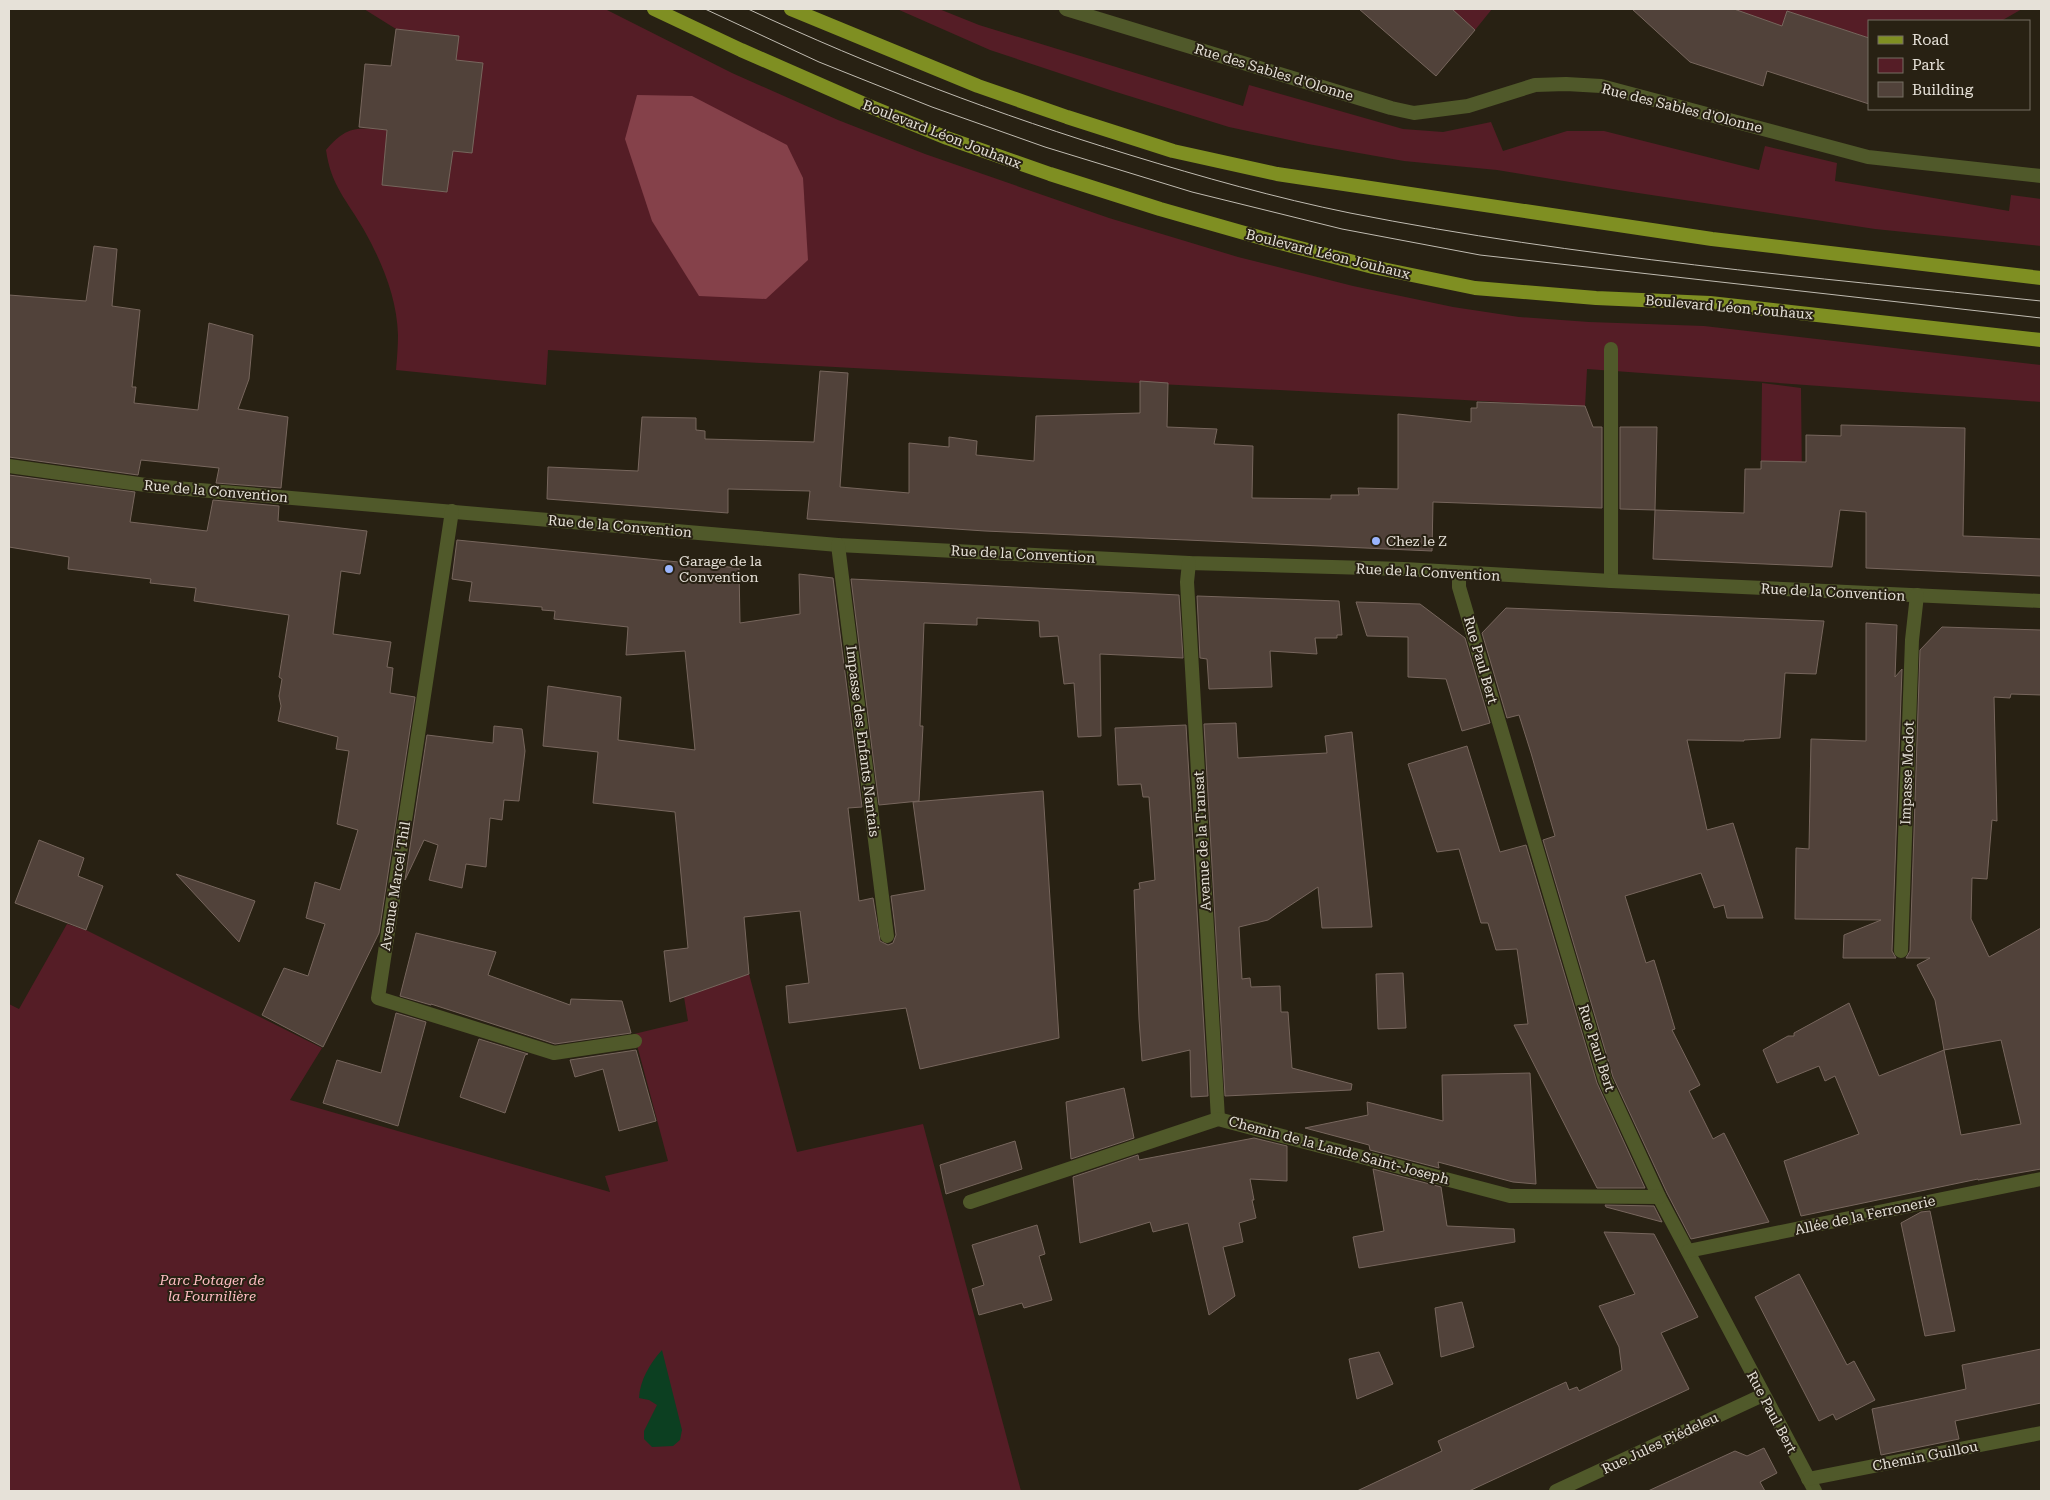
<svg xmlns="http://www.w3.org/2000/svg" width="2050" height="1500" viewBox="0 0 2050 1500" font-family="'Roboto Serif',serif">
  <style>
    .green { fill: #551d26 }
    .forest { fill: #85414a }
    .water { fill: #0c3f21 }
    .building { fill: #51423a; stroke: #77665d; fill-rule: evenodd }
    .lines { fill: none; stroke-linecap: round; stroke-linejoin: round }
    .pedestrian { stroke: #50592a; stroke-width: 14 }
    .minor { stroke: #50592a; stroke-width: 14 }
    .primary { stroke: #7f8f22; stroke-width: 14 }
    .tram { stroke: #c0bbb1; stroke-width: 1 }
    .poi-dot { fill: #9ab5fd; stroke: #282113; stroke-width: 2 }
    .labels { text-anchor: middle; stroke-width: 4; stroke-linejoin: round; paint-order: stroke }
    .street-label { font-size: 14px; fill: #e6e1d8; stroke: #282113 }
    .poi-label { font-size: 14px; fill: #e6e1d8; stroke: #282113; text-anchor: start }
    .park-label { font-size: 14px; font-style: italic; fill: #fdbdc2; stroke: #282113 }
  </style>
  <rect width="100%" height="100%" fill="#282113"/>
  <!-- green -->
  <g class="green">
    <path d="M364,9H605L732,73L838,120L925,154L1109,218L1238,257L1353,286L1453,307L1519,317L1589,322L1704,326L2041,365V402L1587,369L1585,407C1240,386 894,373 548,350L546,385L396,370C397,358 398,347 398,335C397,298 382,262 364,230C347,200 331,186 326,150C346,126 357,127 387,130L382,185L447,192L453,151L471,153L456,60L459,36L396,29Z"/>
    <polygon points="897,9 939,9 979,25 1243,106 1249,85 1403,129 1443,132 1491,122 1503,151 1567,131 1604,131 1759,170 1765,146 1837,163 1835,181 2009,211 2011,195 2041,199 2041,246 1875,229 1625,191 1497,170 1404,161 1308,144 1229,127 1113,91 990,50"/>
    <polygon points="1452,9 1492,9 1475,30"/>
    <polygon points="1734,9 2022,9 2001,21 1869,21 1869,38 1787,11 1782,26"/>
    <polygon points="1762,383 1801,388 1802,487 1778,486 1779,461 1761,461"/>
    <polygon points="67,924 86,930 322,1048 290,1100 610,1192 605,1176 668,1161 634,1034 688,1021 684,997 749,974 797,1152 923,1124 1021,1491 9,1491 9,1004 19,1009"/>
  </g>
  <!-- forest -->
  <polygon class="forest" points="637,95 692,96 787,145 803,178 808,260 766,299 699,296 652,221 625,139"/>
  <!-- water -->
  <path class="water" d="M662,1350L682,1430L680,1440L673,1446L652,1447L644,1439V1431L657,1405L649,1400L639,1398C640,1380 650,1363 662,1350Z"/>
  <!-- building -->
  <g class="building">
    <polygon points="1359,9 1452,9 1475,30 1436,76"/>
    <polygon points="1632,9 1734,9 1782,26 1787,11 1869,38 1869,104 1767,71 1763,86 1690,62"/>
    <polygon points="396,29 459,36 456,60 483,63 472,153 453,151 447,192 382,185 387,130 359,127 365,64 391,66"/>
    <polygon points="94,246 117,249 112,306 140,310 132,387 136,387 134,403 198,410 209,323 253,335 249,379 238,409 288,417 281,488 216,483 219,468 141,460 138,475 9,457 9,295 86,301"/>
    <polygon points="820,371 848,373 840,487 909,493 909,443 949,447 949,437 977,441 976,455 1034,461 1036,416 1140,413 1140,381 1168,383 1167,427 1217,429 1214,444 1253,446 1252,498 1331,499 1331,495 1359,495 1358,488 1398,489 1398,414 1471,422 1471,408 1477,408 1477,402 1585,406 1593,427 1602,427 1602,508 1433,502 1432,551 985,531 807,519 810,491 728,489 728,513 547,499 548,467 638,471 642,417 696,418 696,430 705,431 705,439 814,442"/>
    <polygon points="1841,425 1965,428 1963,536 2041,539 2041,576 1866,568 1866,512 1840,510 1832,567 1653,559 1655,510 1744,513 1745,469 1761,469 1761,461 1806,462 1806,435 1841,436"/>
    <polygon points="1620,427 1657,427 1655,510 1620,509"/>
    <polygon points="9,475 135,492 130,522 207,531 213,500 279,506 278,521 367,531 360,574 341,571 333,634 391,642 387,667 393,668 390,693 415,697 379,933 323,1047 262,1015 284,968 308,976 325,924 306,918 315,882 340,890 358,830 337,824 349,751 336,749 338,737 278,721 281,706 279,696 282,679 279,677 289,615 194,601 196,588 150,583 151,579 68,569 69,557 9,547"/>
    <polygon points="457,540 739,568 740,623 800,614 799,574 833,578 862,807 848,808 859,901 873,898 880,941 888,945 893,943 896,935 891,896 925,890 913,802 1043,791 1059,1038 920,1069 906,1008 789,1023 786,986 809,983 800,911 744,917 749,974 670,1002 664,951 688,948 675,812 593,803 598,752 543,746 548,686 621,697 618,740 695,750 685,651 626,655 628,627 554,619 555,611 542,610 542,607 469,601 472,582 452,579"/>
    <polygon points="851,579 1179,595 1183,658 1100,654 1101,736 1078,737 1074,683 1064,684 1058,636 1040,637 1039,621 977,618 977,625 924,623 920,726 923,726 919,801 879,805"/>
    <polygon points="1197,596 1339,601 1342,635 1337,635 1337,638 1315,638 1317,654 1270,651 1272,687 1209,689 1207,659 1200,658"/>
    <polygon points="1356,602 1420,604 1465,638 1490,723 1462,731 1446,679 1408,677 1408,637 1367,636"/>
    <polygon points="1506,608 1824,621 1816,674 1785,673 1780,738 1744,740 1744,741 1687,740 1707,830 1733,823 1763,918 1727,918 1724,905 1714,908 1701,873 1625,896 1646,963 1654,960 1675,1029 1672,1030 1700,1085 1689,1091 1713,1139 1724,1133 1769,1222 1691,1239 1667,1193 1613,1077 1543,840 1555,836 1531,753 1519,715 1507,718 1482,633"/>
    <polygon points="1866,623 1897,625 1895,677 1902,669 1892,951 1896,958 1843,958 1844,935 1881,920 1795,919 1796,848 1809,849 1811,739 1866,741"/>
    <path d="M1942,627L2041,630V695L2011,694L2010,698L1994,697L1997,821L1992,820L1987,879L1972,878L1971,919L1989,957L2041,928V1169L1978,1180V1179L1801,1216L1784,1161L1859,1134L1835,1076L1825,1081L1819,1066L1777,1083L1763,1050L1788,1036H1794V1033L1849,1003L1879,1076L1944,1050L1935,1000L1917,965L1930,958H1906L1910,951L1920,650ZM2001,1040L2021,1124L1961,1135L1944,1050Z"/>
    <polygon points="1236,723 1238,758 1327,753 1325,736 1352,732 1372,927 1322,928 1318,887 1268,920 1239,927 1242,979 1250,978 1251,987 1280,986 1281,1012 1288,1012 1292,1068 1352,1084 1351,1090 1225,1096 1204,724"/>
    <polygon points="1186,725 1208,1096 1191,1097 1190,1050 1142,1061 1139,1019 1134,890 1140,889 1139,883 1155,880 1149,797 1143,797 1141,784 1118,785 1115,728"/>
    <polygon points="494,726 522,729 525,751 519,801 504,800 502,820 490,818 486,867 466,864 462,888 429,880 438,845 424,840 405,880 427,735 493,743"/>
    <polygon points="1467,746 1500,852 1526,845 1597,1083 1645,1188 1597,1188 1514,1025 1528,1024 1517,949 1496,950 1488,923 1481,923 1459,849 1437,852 1408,764"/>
    <polygon points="39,840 84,858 78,876 103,886 86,930 15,903"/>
    <polygon points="176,874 255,901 239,942"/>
    <polygon points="416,933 496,952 488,975 570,1005 571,999 622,1001 631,1033 555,1044 431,1004 431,1005 400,996"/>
    <polygon points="1403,973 1406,1028 1378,1029 1376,974"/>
    <polygon points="396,1013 426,1022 398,1126 323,1103 337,1060 381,1073"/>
    <polygon points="479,1039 528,1054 525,1055 505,1113 460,1097"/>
    <polygon points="636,1050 656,1121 619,1131 603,1069 575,1077 570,1060"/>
    <polygon points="1530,1073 1536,1184 1513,1182 1438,1162 1439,1168 1370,1150 1369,1145 1305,1128 1368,1115 1367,1102 1443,1121 1442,1075"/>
    <polygon points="1124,1088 1134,1138 1071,1159 1066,1102"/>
    <polygon points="1254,1138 1287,1146 1287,1181 1250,1179 1254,1200 1252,1200 1256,1218 1239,1223 1243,1242 1223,1247 1235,1296 1209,1315 1188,1223 1153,1232 1150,1222 1080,1243 1073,1177 1138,1155 1139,1160"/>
    <polygon points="1015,1141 1022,1169 946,1194 940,1165"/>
    <polygon points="1373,1169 1441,1187 1447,1226 1514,1229 1515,1242 1359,1268 1353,1237 1384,1231"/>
    <polygon points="1605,1205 1654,1206 1662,1222 1606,1207"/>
    <polygon points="1930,1211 1955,1331 1925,1336 1901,1223 1921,1212"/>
    <polygon points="1037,1225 1045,1254 1039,1256 1052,1300 1024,1308 1022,1303 979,1315 972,1289 984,1285 972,1245"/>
    <polygon points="1604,1232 1654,1234 1698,1317 1661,1333 1689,1389 1469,1491 1357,1491 1442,1451 1438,1441 1566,1382 1569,1390 1577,1387 1579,1391 1622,1370 1619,1347 1599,1306 1635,1294"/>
    <polygon points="1799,1274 1847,1365 1854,1361 1875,1400 1836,1420 1833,1414 1819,1421 1755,1297"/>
    <polygon points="1462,1302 1474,1347 1441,1357 1435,1308"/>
    <polygon points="2041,1349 2041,1403 1955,1421 1959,1439 1881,1455 1872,1409 1966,1389 1962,1365"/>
    <polygon points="1379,1352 1393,1384 1357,1399 1349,1359"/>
    <polygon points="1764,1448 1777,1473 1760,1482 1765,1491 1648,1491 1735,1451 1747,1456"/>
  </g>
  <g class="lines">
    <!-- pedestrian -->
    <polyline class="pedestrian" points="1611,349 1611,581"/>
    <!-- minor -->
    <g class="minor">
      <polyline points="1066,9 1391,108 1414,113 1468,106 1535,85 1566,84 1601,86 1868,157 2041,176"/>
      <polyline points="9,466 153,486 838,545 1189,563 1404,569 1611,581 2041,601"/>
      <polyline points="452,511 378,998 554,1053 635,1041"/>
      <polyline points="838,545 887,936"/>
      <polyline points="1189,563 1187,582 1218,1119"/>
      <polyline points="1459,573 1459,587 1605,1080 1659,1197 1815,1491"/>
      <polyline points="1901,951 1912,640 1917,595"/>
      <polyline points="970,1202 1218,1119 1510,1196 1659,1197"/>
      <polyline points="1688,1251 2041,1179"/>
      <polyline points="1808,1479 2041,1433"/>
      <polyline points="1556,1491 1763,1395"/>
    </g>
    <!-- primary -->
    <g class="primary">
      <polyline points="654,9 741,50 864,104 947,138 1050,174 1160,209 1269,240 1373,267 1475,288 1596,298 1710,303 2041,340"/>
      <polyline points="791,9 978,86 1067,117 1173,151 1277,174 1712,239 2041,278"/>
    </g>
    <!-- tram -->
    <g class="tram">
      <polyline points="705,9 819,62 932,107 1045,147 1192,192 1342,229 1480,255 2041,318"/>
      <path d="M748,9C872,67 999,115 1130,155C1202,177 1276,198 1350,213C1578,258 1810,277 2041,301"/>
    </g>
  </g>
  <!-- markers -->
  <g class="poi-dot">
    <circle cx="1376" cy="541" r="5"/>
    <circle cx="669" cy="569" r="5"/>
  </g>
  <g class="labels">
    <!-- street labels -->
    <g class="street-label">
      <text transform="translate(1274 72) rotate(17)" y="5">Rue des Sables d'Olonne</text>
      <text transform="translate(1682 108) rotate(14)" y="5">Rue des Sables d'Olonne</text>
      <text transform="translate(942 134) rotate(21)" y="5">Boulevard Léon Jouhaux</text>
      <text transform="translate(1328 254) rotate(14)" y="5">Boulevard Léon Jouhaux</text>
      <text transform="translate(1729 307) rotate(5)" y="5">Boulevard Léon Jouhaux</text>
      <text transform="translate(216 491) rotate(5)" y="5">Rue de la Convention</text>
      <text transform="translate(620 526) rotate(5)" y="5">Rue de la Convention</text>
      <text transform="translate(1023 554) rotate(3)" y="5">Rue de la Convention</text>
      <text transform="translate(1428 572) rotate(3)" y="5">Rue de la Convention</text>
      <text transform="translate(1833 592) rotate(3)" y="5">Rue de la Convention</text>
      <text transform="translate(1481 660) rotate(74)" y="5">Rue Paul Bert</text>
      <text transform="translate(863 741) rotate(83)" y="5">Impasse des Enfants Nantais</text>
      <text transform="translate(1907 773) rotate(-88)" y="5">Impasse Modot</text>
      <text transform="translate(1202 841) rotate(-93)" y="5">Avenue de la Transat</text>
      <text transform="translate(395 886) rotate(-81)" y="5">Avenue Marcel Thil</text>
      <text transform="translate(1597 1048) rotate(72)" y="5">Rue Paul Bert</text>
      <text transform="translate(1339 1150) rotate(15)" y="5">Chemin de la Lande Saint-Joseph</text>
      <text transform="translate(1865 1215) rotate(-12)" y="5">Allée de la Ferronerie</text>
      <text transform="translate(1772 1412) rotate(62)" y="5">Rue Paul Bert</text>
      <text transform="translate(1660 1443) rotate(-25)" y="5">Rue Jules Piédeleu</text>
      <text transform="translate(1925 1456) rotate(-11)" y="5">Chemin Guillou</text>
    </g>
    <!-- poi labels -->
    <g class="poi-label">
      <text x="1386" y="546">Chez le Z</text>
      <text x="679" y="566">Garage de la<tspan x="679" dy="16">Convention</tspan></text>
    </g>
    <!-- park labels -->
    <g class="park-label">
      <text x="212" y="1285">Parc Potager de<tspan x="212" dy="16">la Fournilière</tspan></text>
    </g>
  </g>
  <!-- border -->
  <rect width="2050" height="1500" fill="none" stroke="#e6e1d8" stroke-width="20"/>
  <!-- legend -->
  <rect x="1868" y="20" width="162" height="90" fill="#282113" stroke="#746e62"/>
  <rect x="1878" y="36" width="25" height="8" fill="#7f8f22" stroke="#746e62"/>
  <text x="1912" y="45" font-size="15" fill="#e6e1d8">Road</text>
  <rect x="1878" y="58" width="25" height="15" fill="#551d26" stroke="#746e62"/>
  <text x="1912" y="70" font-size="15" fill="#e6e1d8">Park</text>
  <rect x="1878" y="82" width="25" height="15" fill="#51423a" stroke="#746e62"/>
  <text x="1912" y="95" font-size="15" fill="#e6e1d8">Building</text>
</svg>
